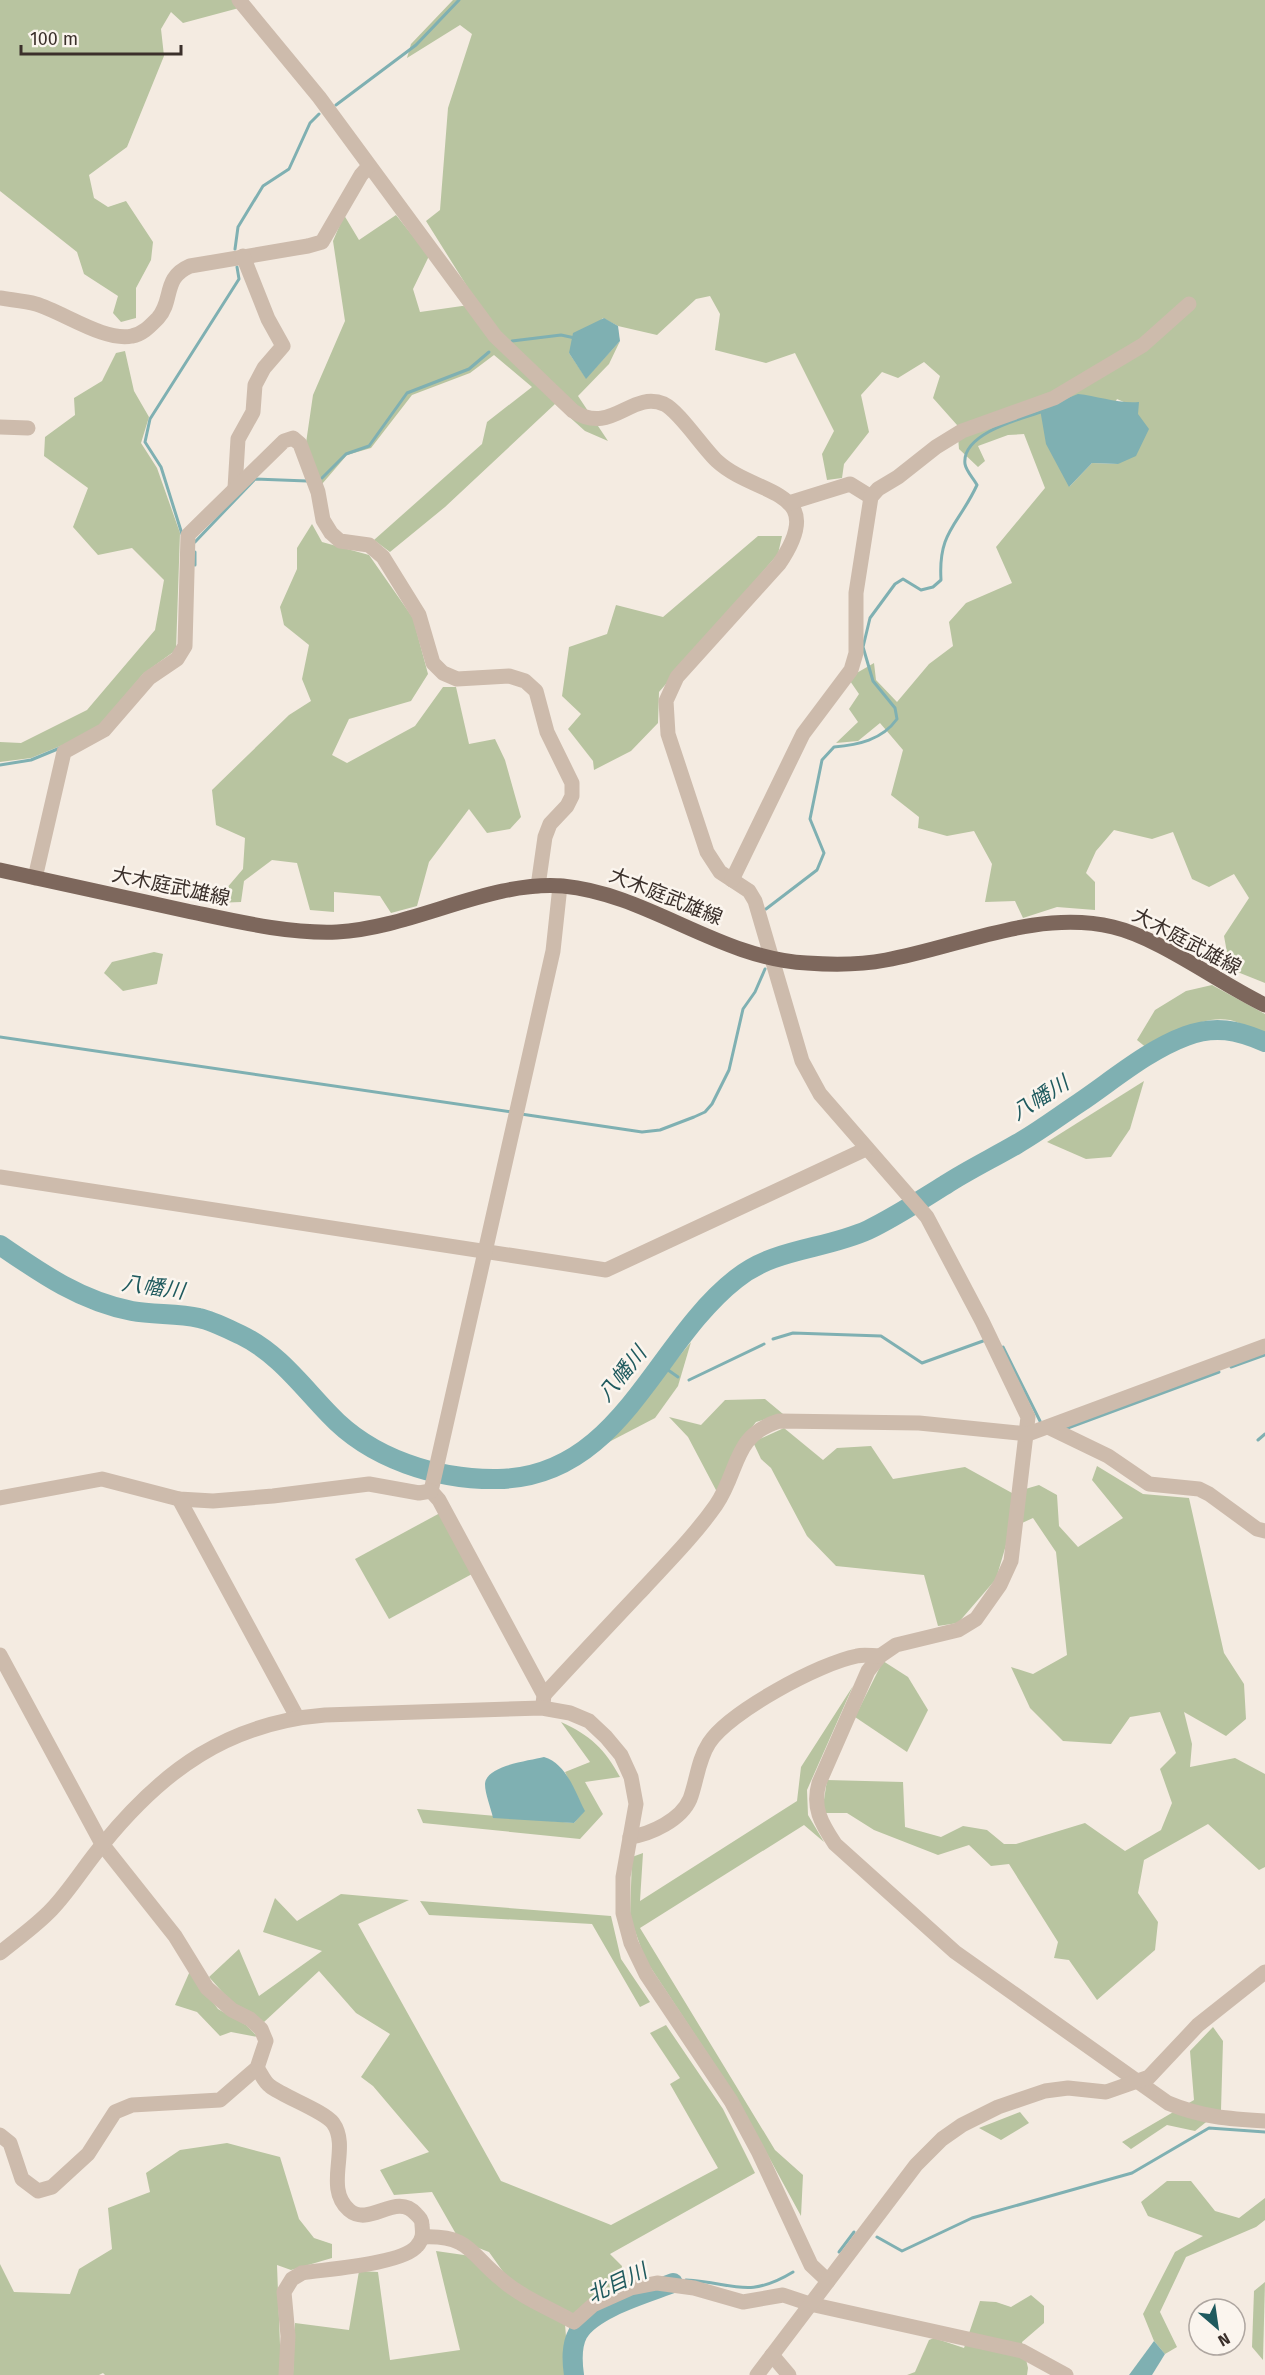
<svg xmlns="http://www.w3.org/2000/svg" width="1265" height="2375" viewBox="0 0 1265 2375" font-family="'Fira Sans','Noto Sans JP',sans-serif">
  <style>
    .green { fill: #b8c4a0; fill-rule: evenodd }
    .water { fill: #7fb0b2 }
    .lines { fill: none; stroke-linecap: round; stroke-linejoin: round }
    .stream { stroke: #7fb0b2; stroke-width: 3 }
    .river { stroke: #7fb0b2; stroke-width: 20 }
    .minor { stroke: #cdbbac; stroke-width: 15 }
    .major { stroke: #7d675c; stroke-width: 15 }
    .labels { text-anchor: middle; stroke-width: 5; stroke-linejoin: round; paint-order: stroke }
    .street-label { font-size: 20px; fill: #3b302b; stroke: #fbf5ee }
    .water-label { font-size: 21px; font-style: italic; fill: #1f5a5e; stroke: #fbf5ee }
  </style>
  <rect width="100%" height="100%" fill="#f4ebe1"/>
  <!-- green -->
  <g class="green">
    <polygon points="0,0 232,0 239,8 183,23 171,12 161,29 164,56 127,147 89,175 94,198 108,207 126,201 153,242 151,260 136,288 136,318 121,322 113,313 118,296 84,274 77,252 0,191"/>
    <path d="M453,0H1265V983L1230,969L1224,936L1249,898L1234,874L1209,887L1192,879L1173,832L1152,839L1114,830L1096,851L1086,873L1095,882V910L1057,907L1023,918L1015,901L985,902L992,864L974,831L947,836L918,828L919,817L891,795L903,750L880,723L858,741L836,743L858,722L849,709L859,694L848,678L874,663L876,680L897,702L929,664L953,646L949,622L966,603L1012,583L996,547L1045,488L1024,434L1008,435L978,446L985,461L978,467L959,449L957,425L933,398L940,376L924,362L898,378L882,372L861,395L869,432L844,464L842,478L827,480L822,454L834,431L795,353L766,363L715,350L720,314L710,296L696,299L657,335L618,326L603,318L569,353L586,378L620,341L609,364L578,396L608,441L585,431L555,404L445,507L390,552L374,540L482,444L487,422L532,387L494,355L470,373L412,395L371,448L347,455L322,484L306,443L313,395L345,321L333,241L344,215L359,240L396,215L429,256L413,289L420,312L462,306L480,307L426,221L440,210L448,108L472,34L460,25L407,58L411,44ZM1117,399L1126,403L1118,464L1092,463L1069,487Z"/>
    <polygon points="125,351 134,391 149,417 141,443 157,468 180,533 176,650 143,674 102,723 80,738 31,758 0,762 0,742 21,743 87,710 155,630 164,580 132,548 98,555 73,527 88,488 44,456 45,437 75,415 74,398 102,381 116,353"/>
    <polygon points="312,524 322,542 369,555 413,618 428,674 411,701 349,719 332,755 347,763 415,726 443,687 456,687 469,744 495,739 505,760 521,817 510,829 487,833 469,809 429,862 417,906 391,913 380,896 334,892 334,912 310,910 297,863 272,860 244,881 241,902 214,903 243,869 245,838 216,825 212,790 289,715 311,701 302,679 309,645 284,625 280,607 297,569 297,548"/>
    <polygon points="758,536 782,536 778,554 659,692 658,723 631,751 594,770 593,761 568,729 581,714 562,696 569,647 607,634 616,605 663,617"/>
    <polygon points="154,952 163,954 157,984 123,991 104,973 112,962"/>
    <path d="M1212,985L1265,1014V1035C1254,1030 1242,1023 1230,1020C1200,1015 1172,1035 1148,1049L1137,1040L1155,1010L1186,991Z"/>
    <polygon points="1144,1081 1130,1129 1111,1157 1086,1159 1047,1142"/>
    <polygon points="691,1342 678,1386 655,1418 607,1443"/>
    <polygon points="765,1399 783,1414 756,1422 736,1448 717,1492 688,1437 669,1417 701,1425 725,1400"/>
    <polygon points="784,1428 823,1460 837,1448 871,1446 893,1479 965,1467 1012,1493 1039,1485 1057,1495 1059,1526 1078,1547 1123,1518 1092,1480 1097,1466 1143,1494 1189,1498 1224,1653 1244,1684 1246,1719 1226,1736 1184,1712 1192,1744 1190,1767 1235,1758 1265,1774 1265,1867 1259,1870 1208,1824 1144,1860 1138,1893 1158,1922 1155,1950 1097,2000 1069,1960 1054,1958 1058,1942 1009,1864 991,1866 969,1845 938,1855 874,1830 847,1813 822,1813 827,1780 903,1782 905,1827 941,1837 963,1826 987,1830 1004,1844 1016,1844 1085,1823 1125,1851 1161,1830 1172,1803 1160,1769 1176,1753 1160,1712 1130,1717 1111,1744 1063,1741 1030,1708 1011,1667 1033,1674 1067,1655 1056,1552 1033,1518 1011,1528 996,1579 958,1623 938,1626 924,1575 836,1566 807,1536 771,1468 761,1459 753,1442"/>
    <polygon points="440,1513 472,1574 389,1619 355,1559"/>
    <polygon points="883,1661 908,1677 928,1710 907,1752 855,1717"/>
    <polygon points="853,1686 807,1790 808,1815 824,1842 804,1825 640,1928 775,2150 803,2175 801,2216 736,2097 645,1959 630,1917 632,1857 643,1853 640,1901 797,1801 801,1767"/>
    <path d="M561,1722C590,1735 605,1749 620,1777L585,1782L603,1814L580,1839L423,1823L417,1809L574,1823L584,1811L565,1772L590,1762Z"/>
    <polygon points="341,1894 409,1900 358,1924 501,2181 611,2225 718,2168 670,2084 680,2078 650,2033 666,2025 723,2109 755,2173 610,2254 622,2266 620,2284 597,2297 565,2324 569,2375 105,2375 103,2373 99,2375 0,2375 0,2264 14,2292 70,2294 79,2269 112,2249 108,2208 150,2192 146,2173 180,2150 227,2143 280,2157 299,2219 314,2238 332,2244 332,2258 291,2270 277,2265 281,2371 293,2373 295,2323 349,2330 359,2271 378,2272 390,2360 460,2350 436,2251 471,2256 504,2273 489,2252 460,2241 432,2192 394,2195 380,2170 429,2152 373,2086 361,2077 390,2034 356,2013 319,1971 264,2022 234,2005 209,1977 239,1949 259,1996 322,1951 263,1932 275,1898 297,1921"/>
    <polygon points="420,1901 611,1916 621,1959 650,2002 640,2007 592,1924 429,1915"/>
    <polygon points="190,1971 218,2009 246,2025 258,2037 231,2032 220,2036 197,2012 175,2005"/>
    <polygon points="1213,2027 1223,2041 1221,2110 1195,2131 1167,2125 1131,2149 1122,2142 1194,2100 1190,2051"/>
    <polygon points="1020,2112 1029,2123 1001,2140 979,2128"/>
    <polygon points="1167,2181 1191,2181 1215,2211 1239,2218 1265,2198 1265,2220 1256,2227 1186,2257 1160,2312 1177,2347 1165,2354 1154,2341 1143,2314 1175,2252 1203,2236 1148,2216 1141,2202"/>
    <polygon points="1265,2282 1263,2360 1252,2347 1254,2291"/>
    <polygon points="1031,2295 1044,2306 1044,2323 1022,2342 1028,2368 1027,2375 907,2375 915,2372 929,2340 934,2338 964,2348 980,2301 996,2302 1011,2307"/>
  </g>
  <!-- water -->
  <g class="water">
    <polygon points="604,318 618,326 620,341 586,379 569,353 573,333"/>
    <path d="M1078,394C1097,396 1120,404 1139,402L1138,414L1149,429L1136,456L1118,464L1092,463L1069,487L1046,444L1040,409Z"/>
    <path d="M544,1757C567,1764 575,1792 585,1811L574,1823L493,1818C491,1808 485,1794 485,1784C486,1765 529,1761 544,1757Z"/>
    <polygon points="1154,2341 1165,2354 1152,2375 1129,2375"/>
  </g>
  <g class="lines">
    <!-- stream -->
    <g class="stream">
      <polyline points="336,105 416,45 459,0"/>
      <polyline points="235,249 238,227 263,186 289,169 310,123 319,114"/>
      <polyline points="512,341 561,335 575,338"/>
      <polyline points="322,478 346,454 369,446 407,393 469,369 489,352"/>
      <polyline points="182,534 161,467 145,442 150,419 239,279 237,267"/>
      <polyline points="195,542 255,479 307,481"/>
      <polyline points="195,552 195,565"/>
      <polyline points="0,765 31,760 60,748"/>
      <path d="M766,909L817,870L824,853L810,819L822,760L834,747C858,745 882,740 897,719L895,708L873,681L863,647L870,618L895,584L903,579L921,590L933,587L941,580C938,531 958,526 977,485C974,479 966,471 965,464C961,433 1023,418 1044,411"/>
      <polyline points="0,1037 512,1112"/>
      <polyline points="521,1114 642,1132 660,1130 694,1117 705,1112 712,1104 729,1070 743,1009 755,992 765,969"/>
      <polyline points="773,1339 793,1333 881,1336 922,1363 983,1341"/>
      <polyline points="1003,1347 1040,1421"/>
      <polyline points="661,1365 678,1377"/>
      <polyline points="1231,1367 1265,1355"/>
      <polyline points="689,1380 764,1344"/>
      <polyline points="1065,1429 1219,1372"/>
      <polyline points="1258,1440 1265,1434"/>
      <polyline points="877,2237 902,2251 972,2218 1132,2173 1209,2128 1265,2132"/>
      <polyline points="839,2252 854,2232"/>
      <path d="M686,2280C733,2282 747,2300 793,2272"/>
    </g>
    <!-- river -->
    <g class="river">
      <path d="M0,1245C42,1274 81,1301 132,1311C154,1315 178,1313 199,1318C213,1321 228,1329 241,1335C278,1353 301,1385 329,1414C371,1459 437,1480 498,1479C621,1477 654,1343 736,1279C774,1248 824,1250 868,1230C895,1217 919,1201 945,1185C968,1170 993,1158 1017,1144C1038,1132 1058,1117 1079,1103C1113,1080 1148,1050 1186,1036C1215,1025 1237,1030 1265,1042"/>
      <path d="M574,2375C572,2361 571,2346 578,2333C593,2308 647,2293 673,2283"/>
    </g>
    <!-- minor -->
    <g class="minor">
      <path d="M239,0L319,97L495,336L573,411C612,436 631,390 664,404C679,411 703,448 717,461C756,497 831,488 779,564L677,677L666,701L668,734L707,852L720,872L749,891L755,901L802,1061L820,1094L927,1217L982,1321L1028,1417L1011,1561L1000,1585L976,1619L958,1630L896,1645L880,1656L868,1671L819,1783C812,1807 821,1823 835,1844L955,1952L1168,2103C1201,2117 1230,2119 1265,2121"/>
      <path d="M0,298C12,300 25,301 36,304C63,312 105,342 132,336C143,334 150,326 158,318C174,300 162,278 190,266L308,246L322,242L361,175L369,166"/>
      <polyline points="0,427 28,428"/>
      <polyline points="235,488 238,439 253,412 255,385 264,368 283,346 268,319 243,256"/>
      <polyline points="789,503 850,484 871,497"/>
      <polyline points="35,878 64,752 104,730 149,678 177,659 185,646 188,535 284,441 293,438 300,444 318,492 323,520 331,533 340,541 369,545 383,557 419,615 433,663 443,673 457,679 509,676 525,681 536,691 547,732 572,783 572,796 567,806 550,824 545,837 538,886"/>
      <polyline points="732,880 803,734 851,670 856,653 856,593 871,497 878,489 898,477 936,447 962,431 1054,398 1143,345 1189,304"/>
      <polyline points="0,1177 606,1270 866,1149"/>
      <polyline points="1048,1427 1108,1456 1149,1484 1199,1489 1209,1494 1257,1529 1265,1531"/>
      <polyline points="431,1491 553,951 560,886"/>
      <polyline points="431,1491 439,1500 544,1695 543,1704"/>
      <polyline points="0,1498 102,1479 179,1499 213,1501 273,1496 369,1484 419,1493 431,1491"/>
      <polyline points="179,1499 297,1717"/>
      <polyline points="0,1655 102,1844 175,1936 207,1988 232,2010 250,2019 261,2029 266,2041 257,2068 220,2100 132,2105 115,2112 88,2154 52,2187 38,2191 22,2179 10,2143 0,2135"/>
      <path d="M544,1695C577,1659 611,1623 644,1588C669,1561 695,1535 716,1505C740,1470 732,1436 779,1421L919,1423L1028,1434L1265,1346"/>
      <path d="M630,1837C651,1834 681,1820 690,1799C697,1780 698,1760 709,1743C729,1712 820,1663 857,1656C864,1654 872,1656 880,1656"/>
      <path d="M0,1953C17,1939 37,1925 52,1909C71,1889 85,1865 103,1844C163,1770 228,1723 325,1715L542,1708L570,1713L589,1721L606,1737L621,1755L631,1777L636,1804L623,1877V1913L631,1943L646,1974L731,2101L759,2153L811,2265L828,2281"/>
      <path d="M257,2068C261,2073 264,2082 270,2086C284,2097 324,2111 333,2123C351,2148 323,2187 349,2210C370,2228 396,2191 416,2214C420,2218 422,2220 422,2225C423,2234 423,2239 417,2246C403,2264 327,2269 302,2273L292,2279L284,2292L288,2336L286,2375"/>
      <path d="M423,2237C470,2235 470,2254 501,2279C521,2297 551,2309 574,2322L593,2305L631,2288L657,2283L694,2288L743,2302L783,2295L810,2304L1022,2351L1066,2375"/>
      <polyline points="772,2355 789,2375"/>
      <polyline points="757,2375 916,2165 942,2139 962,2125 998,2107 1045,2091 1068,2088 1106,2092 1149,2077 1198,2025 1265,1972"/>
    </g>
    <!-- major -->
    <path class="major" d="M0,870C62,884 125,897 187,911C235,921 288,934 337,932C413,928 490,880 563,886C648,894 720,959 807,963C834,965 860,965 886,960C959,947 1037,909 1113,927C1160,938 1219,983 1265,1005"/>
  </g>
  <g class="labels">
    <!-- street labels -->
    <g class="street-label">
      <text transform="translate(171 886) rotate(12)" y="7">大木庭武雄線</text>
      <text transform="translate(666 896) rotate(22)" y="7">大木庭武雄線</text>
      <text transform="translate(1187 941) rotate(28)" y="7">大木庭武雄線</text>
    </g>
    <!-- water labels -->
    <g class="water-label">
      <text transform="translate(1040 1098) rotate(-32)" y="7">八幡川</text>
      <text transform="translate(153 1287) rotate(8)" y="7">八幡川</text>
      <text transform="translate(622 1374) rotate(-51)" y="7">八幡川</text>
      <text transform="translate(617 2283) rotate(-25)" y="7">北目川</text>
    </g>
  </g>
  <!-- north arrow -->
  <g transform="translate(1217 2327) rotate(151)"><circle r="28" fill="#fbf5ee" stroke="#aea6a0" stroke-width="1.5"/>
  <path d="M0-4.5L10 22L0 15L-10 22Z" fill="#1f5a5e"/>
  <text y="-9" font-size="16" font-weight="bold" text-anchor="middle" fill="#3b302b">N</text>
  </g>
  <!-- scale -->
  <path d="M21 45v9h160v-9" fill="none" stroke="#3b302b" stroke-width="3"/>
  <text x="30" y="45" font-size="18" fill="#3b302b" stroke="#fbf5ee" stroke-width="4.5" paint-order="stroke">100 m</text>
</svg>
